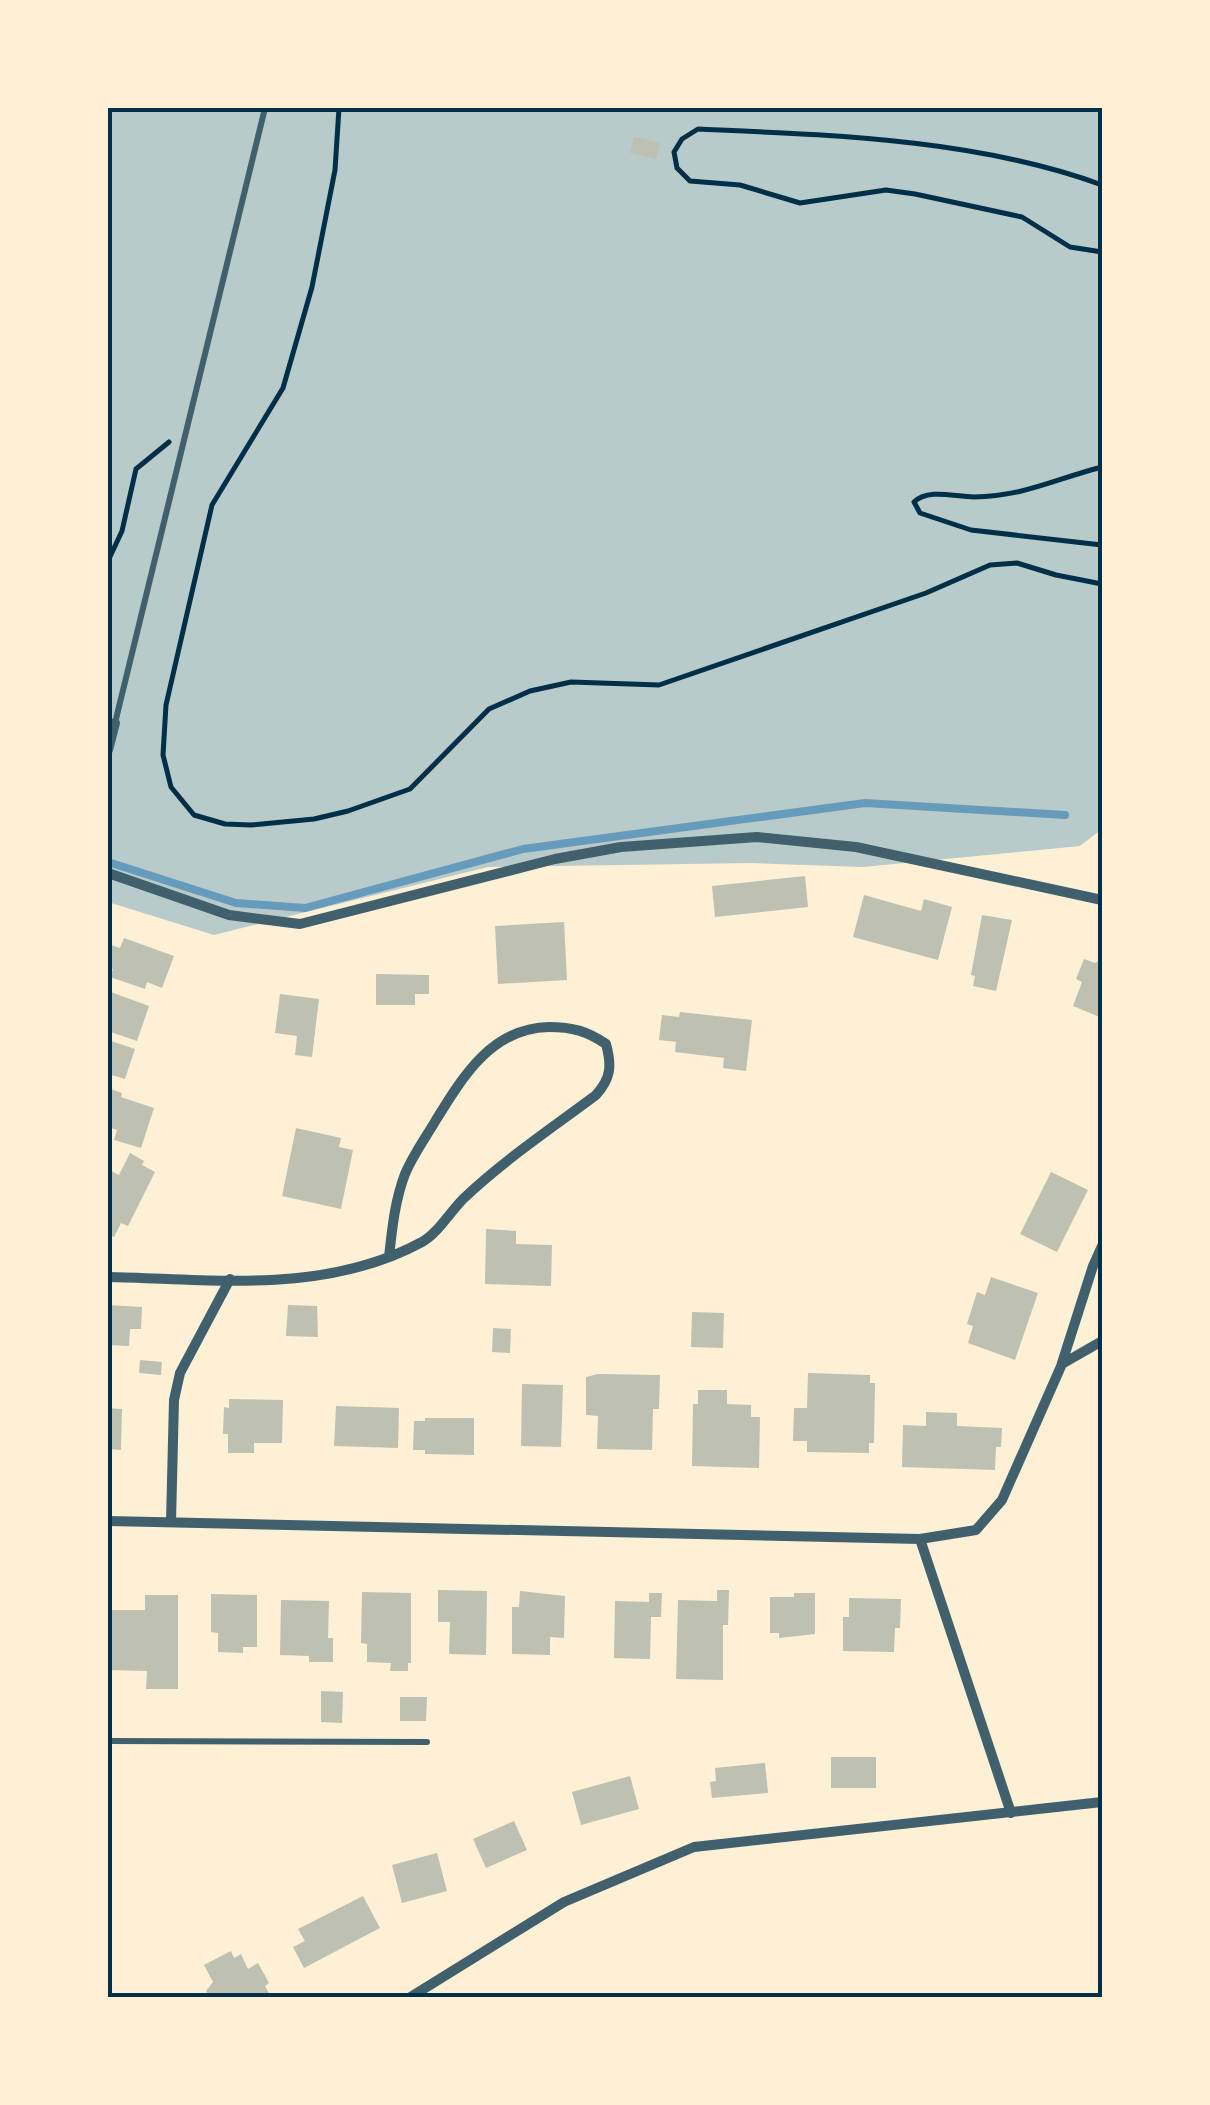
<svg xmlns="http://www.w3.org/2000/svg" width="1210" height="2105" viewBox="0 0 1210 2105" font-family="'Zilla Slab',serif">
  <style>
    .green { fill: #b9caca }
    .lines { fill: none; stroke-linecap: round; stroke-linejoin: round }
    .stream { stroke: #669bbc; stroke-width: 8 }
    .building { fill: #bec0b2 }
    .path { stroke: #003049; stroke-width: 5 }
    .service { stroke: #3f606c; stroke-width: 6 }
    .minor { stroke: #3f606c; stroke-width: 10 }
    .neatline { fill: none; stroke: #003049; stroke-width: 4 }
  </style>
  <rect width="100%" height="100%" fill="#fdf0d5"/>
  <!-- green -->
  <polygon class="green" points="108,108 1102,108 1102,829 1080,846 863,867 750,863 488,867 214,935 108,902"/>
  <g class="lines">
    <!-- stream -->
    <polyline class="stream" points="108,862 236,903 305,908 523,849 865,803 1065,815"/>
  </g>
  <!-- building -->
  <g class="building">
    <polygon points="634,137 660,143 656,159 630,153"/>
    <polygon points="805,876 808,907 715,917 712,886"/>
    <polygon points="864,895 921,911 924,899 952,907 938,960 853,937"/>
    <polygon points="982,915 1012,920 996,991 973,986 975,976 971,975"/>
    <polygon points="564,922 567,980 498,984 495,926"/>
    <polygon points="124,938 174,956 162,988 147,982 145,989 110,977 113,969 108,967 108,944 120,948"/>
    <polygon points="1084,959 1095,963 1102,959 1102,1018 1073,1006 1082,982 1076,979"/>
    <polygon points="376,974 429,975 429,994 415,994 415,1005 376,1005"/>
    <polygon points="108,991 149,1006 137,1041 108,1031"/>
    <polygon points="280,994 319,999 312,1057 295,1055 297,1036 275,1033"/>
    <polygon points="680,1012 752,1020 746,1071 723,1068 724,1058 675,1052 676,1042 659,1040 662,1015 679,1017"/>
    <polygon points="108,1040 135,1049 125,1079 108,1074"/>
    <polygon points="108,1088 122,1093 121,1097 154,1108 141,1148 114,1140 117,1130 108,1127"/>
    <polygon points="296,1128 341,1138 339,1147 353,1150 341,1209 282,1196"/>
    <polygon points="130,1153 144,1161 142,1165 155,1172 128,1226 121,1223 114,1237 108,1234 108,1178 111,1171 119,1175"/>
    <polygon points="1051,1172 1088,1190 1057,1252 1020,1234"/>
    <polygon points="486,1229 516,1231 516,1244 552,1245 551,1286 485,1284"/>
    <polygon points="991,1277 1038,1293 1015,1360 968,1343 973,1326 967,1324 977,1292 985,1295"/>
    <polygon points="108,1305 142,1307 141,1329 130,1329 129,1346 108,1345"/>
    <polygon points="288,1305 317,1306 318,1337 286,1336"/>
    <polygon points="692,1312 724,1313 723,1348 691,1347"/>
    <polygon points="493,1328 511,1329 510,1353 492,1352"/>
    <polygon points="140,1360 162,1362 161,1375 139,1373"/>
    <polygon points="808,1373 870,1375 870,1383 875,1383 874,1443 869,1443 869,1453 807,1452 807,1441 793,1441 794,1408 807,1408"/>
    <polygon points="598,1374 660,1375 659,1409 653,1409 652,1450 597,1449 598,1416 586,1415 586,1377"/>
    <polygon points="522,1384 563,1385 561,1447 521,1446"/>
    <polygon points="698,1390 727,1390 727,1404 751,1405 751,1417 760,1417 759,1468 692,1466 693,1404 698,1404"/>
    <polygon points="229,1399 283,1400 282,1443 254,1443 254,1453 228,1453 228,1434 223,1434 224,1407 229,1408"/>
    <polygon points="336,1406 399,1408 398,1448 334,1446"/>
    <polygon points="108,1408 122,1409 121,1450 108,1449"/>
    <polygon points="926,1412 957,1413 957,1426 1002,1428 1001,1447 996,1447 995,1470 902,1467 903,1425 926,1426"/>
    <polygon points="425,1418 474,1418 474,1455 425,1454 425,1450 413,1450 414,1421 425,1421"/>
    <polygon points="438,1590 487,1591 486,1655 449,1654 450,1622 438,1622"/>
    <polygon points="717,1590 729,1590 728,1625 723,1625 723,1680 676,1679 678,1600 717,1601"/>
    <polygon points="520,1591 565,1596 564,1638 550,1637 550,1655 512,1654 512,1607 519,1607"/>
    <polygon points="362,1592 411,1593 411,1663 408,1663 408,1671 390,1671 391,1663 367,1662 367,1644 361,1643"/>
    <polygon points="649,1593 662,1593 661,1617 651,1617 650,1659 614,1658 615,1601 649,1602"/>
    <polygon points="794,1593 815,1593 815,1634 779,1638 779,1633 770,1633 770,1597 794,1597"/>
    <polygon points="211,1594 257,1595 257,1647 243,1647 243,1653 218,1652 218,1633 211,1632"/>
    <polygon points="145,1595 178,1595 178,1689 146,1689 147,1671 108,1670 108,1610 145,1610"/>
    <polygon points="849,1598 901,1599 900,1628 895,1628 894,1652 843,1651 843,1617 849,1617"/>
    <polygon points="281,1600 329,1601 328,1638 333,1638 333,1662 309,1662 309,1656 280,1655"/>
    <polygon points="321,1691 343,1692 342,1723 321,1722"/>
    <polygon points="400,1697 427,1697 426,1721 400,1721"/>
    <rect x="831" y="1757" width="45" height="31"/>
    <polygon points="765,1763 768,1793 712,1798 710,1782 716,1781 715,1768"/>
    <polygon points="630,1776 639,1809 581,1825 572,1792"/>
    <polygon points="514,1821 527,1850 486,1868 473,1839"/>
    <polygon points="437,1853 447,1891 402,1903 392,1865"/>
    <polygon points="363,1896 380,1928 304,1968 293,1947 305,1941 298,1929"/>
    <polygon points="231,1951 234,1958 241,1954 248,1969 258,1963 269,1983 265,1986 270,1995 209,1998 206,1991 213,1982 204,1965"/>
  </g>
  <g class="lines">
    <!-- path -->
    <g class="path">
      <polyline points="339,108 335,170 312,287 283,388 212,505 166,705 163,755 171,787 194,815 225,824 251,825 314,819 348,811 410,789 489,709 530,691 571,682 659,685 926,593 990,565 1017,563 1056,575 1102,584"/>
      <path d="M1102,185C977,139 831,135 698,129L682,139L674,152L677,168L690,181L740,185L800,203L886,190L915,194L1022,217L1070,247L1102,252"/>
      <path d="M1102,467C1055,479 1025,496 974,497C954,497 929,488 914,502L920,513L971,530L1102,545"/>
      <polyline points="108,561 122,531 136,469 169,442"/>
    </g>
    <!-- service -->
    <g class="service">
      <polyline points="115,723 265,108"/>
      <polyline points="108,1741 427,1742"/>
    </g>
    <!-- minor -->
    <g class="minor">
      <polyline points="108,750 115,723"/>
      <polyline points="108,873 229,915 300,924 555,859 621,847 757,837 856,847 1102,900"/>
      <path d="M108,1277C214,1279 324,1295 422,1242C438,1233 450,1212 464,1198C504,1160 552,1128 596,1095C611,1078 612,1066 606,1044C587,1031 572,1027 549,1027C492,1028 463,1076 436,1120C426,1137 413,1155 405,1174C395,1200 392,1229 389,1257"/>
      <polyline points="1062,1363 1093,1266 1102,1246"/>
      <polyline points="108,1521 920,1539 976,1530 1002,1500 1062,1364 1102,1341"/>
      <polyline points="171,1522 174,1400 180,1373 230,1279"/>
      <polyline points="920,1539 1011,1813"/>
      <polyline points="409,1998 564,1902 694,1847 1102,1802"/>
    </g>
  </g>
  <!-- border -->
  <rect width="1210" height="2105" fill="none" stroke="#fdf0d5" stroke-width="220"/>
  <rect x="110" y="110" width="990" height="1885" class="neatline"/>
</svg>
